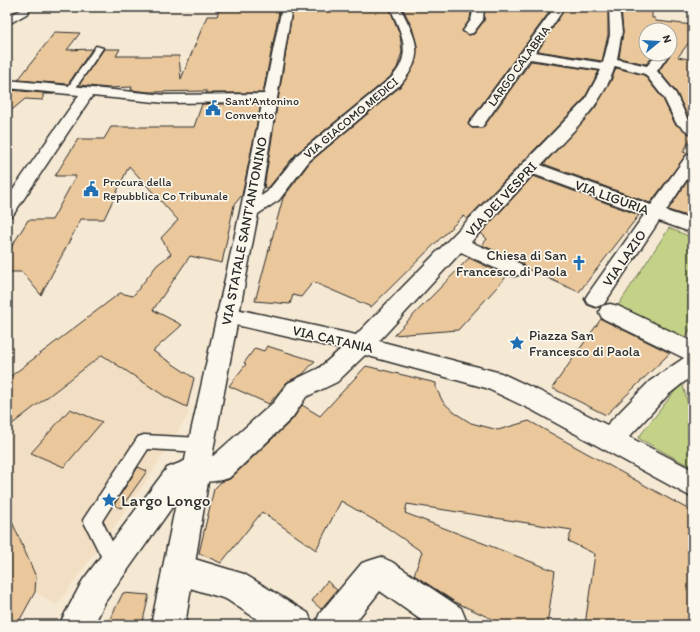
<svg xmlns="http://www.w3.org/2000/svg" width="700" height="632" viewBox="0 0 700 632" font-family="Itim,sans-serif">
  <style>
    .built { fill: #f2dfc3 }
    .green { fill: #c3d287; stroke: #777e59 }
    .building { fill: #eac89c; stroke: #2b2b2b }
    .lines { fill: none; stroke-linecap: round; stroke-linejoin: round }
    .lane-casing { stroke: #2b2b2b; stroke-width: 3 }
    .street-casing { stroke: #2b2b2b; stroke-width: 3 }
    .secondary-casing { stroke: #2b2b2b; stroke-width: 3 }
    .lane { fill: #fbf7ec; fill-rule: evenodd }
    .street { fill: #fbf7ec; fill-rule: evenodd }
    .secondary { fill: #fbf7ec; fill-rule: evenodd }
    .labels { text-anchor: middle; stroke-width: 3.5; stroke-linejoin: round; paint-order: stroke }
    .far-street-label { font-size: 12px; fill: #2b2b2b; stroke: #fbf7ec }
    .far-poi-label { font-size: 12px; fill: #2b2b2b; stroke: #fbf7ec; text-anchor: start }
    .street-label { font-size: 14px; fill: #2b2b2b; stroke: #fbf7ec }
    .poi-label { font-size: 14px; fill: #2b2b2b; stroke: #fbf7ec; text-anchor: end }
    .near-poi-label { font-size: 17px; fill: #2b2b2b; stroke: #fbf7ec; text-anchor: start }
  </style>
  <rect width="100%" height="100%" fill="#f6e9d4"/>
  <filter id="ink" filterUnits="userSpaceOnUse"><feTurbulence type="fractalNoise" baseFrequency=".025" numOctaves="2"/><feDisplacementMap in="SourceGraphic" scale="8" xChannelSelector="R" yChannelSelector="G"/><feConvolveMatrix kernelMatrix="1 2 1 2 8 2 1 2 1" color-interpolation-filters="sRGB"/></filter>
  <g filter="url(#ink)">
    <!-- built -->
    <polygon class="built" points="102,356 166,397 187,407 189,413 157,465 125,512 57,605 35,592 36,577 7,510 7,428"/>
    <!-- green -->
    <g class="green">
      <polygon points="669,228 693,238 693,324 685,339 617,307"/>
      <polygon points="682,382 693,422 693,468 638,438"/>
    </g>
    <!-- building -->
    <g class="building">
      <polygon points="220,7 280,7 263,93 206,93 207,91 150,92 131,90 132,87 108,88 79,85 104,49 120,49 116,56 179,56 181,79 207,16 217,16"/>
      <polygon points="293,7 389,7 400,35 402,52 397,68 390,77 296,154 269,187 264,188"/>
      <polygon points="402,7 472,7 470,19 462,31 469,35 474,34 484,21 485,7 553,7 468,123 472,128 483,128 531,61 599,71 584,99 467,219 463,216 371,307 313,282 301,297 293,295 290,304 255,301 283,198 310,162 402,85 415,64 417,46 412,27"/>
      <polygon points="566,7 608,7 608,35 602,61 538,51"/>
      <polygon points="621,7 652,7 652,18 655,18 656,21 693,25 693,37 678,57 693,60 693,120 688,117 677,93 659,71 670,55 670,30 646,30 646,54 655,54 646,64 619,58 623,32"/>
      <polygon points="55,32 80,33 67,50 92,49 68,84 18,80"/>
      <polygon points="616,68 644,75 663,99 675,124 693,135 683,152 688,153 650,203 544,164 595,108 611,81"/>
      <polygon points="10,90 54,94 43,94 43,100 25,99 7,114 7,93"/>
      <polygon points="202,104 261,104 242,195 234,205 222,263 190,256 153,310 182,325 153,351 194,378 187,407 166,397 102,355 7,428 7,379 120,293 133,296 157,265 171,254 161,238 178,220 129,166 104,219 81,219 41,295 22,272 7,272 7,254 28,220 52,220 76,176 55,176 78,139 104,139 111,127 194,127"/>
      <polygon points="693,173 693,218 668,210"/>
      <polygon points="533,176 639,215 579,292 525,268 522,263 482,245 487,239 481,233"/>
      <polygon points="469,258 507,276 458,330 394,335"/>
      <polygon points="601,319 670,353 606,415 552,388"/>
      <polygon points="267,346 315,361 303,374 287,382 269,404 229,386 246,364 244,363 255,348 264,351"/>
      <polygon points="366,366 436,383 436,388 443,402 455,413 471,423 498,430 529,421 693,512 693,625 585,625 595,554 568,541 572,530 407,504 405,513 555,571 547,625 490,625 492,619 455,602 414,575 422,552 386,527 341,501 316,550 262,512 221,563 199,553 214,489 221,482 230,479 293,419 302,405 320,416"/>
      <polygon points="70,409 102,422 64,467 31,453"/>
      <polygon points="138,467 147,471 121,508 114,505"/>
      <polygon points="7,510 36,577 35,592 17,625 7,625"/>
      <polygon points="327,581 337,590 321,609 312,601"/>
      <polygon points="123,593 149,595 142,625 107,625"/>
    </g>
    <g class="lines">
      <!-- lane casing -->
      <g class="lane-casing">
        <g id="lane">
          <polygon points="96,46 103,48 73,92 67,92 66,90"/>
          <polygon points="144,435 201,438 207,440 209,445 207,450 201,452 148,449 102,521 123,564 120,570 114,573 108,570 83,520 138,437"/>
        </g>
      </g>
      <!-- street casing -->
      <g class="street-casing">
        <g id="street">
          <polygon points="474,7 484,7 483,20 473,33 469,34 463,31 471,20"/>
          <path d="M555,7H565L535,52L603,63L610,35L609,7H619L622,32L617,59L647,66L657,54H669L657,71L676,94L687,118L693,122V134L688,132L676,123L664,98L645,74L615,66C602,107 570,134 541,165L651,205L687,155L693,153V170L666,211L693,220V233L659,221L604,304L596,307L588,304L585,299L588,294L644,215L533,174L471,242L521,264L524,269L521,274L514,276L507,274L461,252L379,341L501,373L550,396L607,425L650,381L684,358L602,318L599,312L602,306L610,304L618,306L693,342V375L668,395L629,437L693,470V498L532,410L486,388L365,355L337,382L306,397L292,418L229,478C215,483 201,480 187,486L105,602L94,625H59L83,580L167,468L197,456H213L274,402L288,383L319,368L341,349L219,321L216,315L219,309L227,307L356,335L585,100L601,70L530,59L482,127H472L469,124Z"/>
          <polygon points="24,8 28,9 29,11 28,13 7,25 7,17"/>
          <polygon points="7,80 166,95 269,94 274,95 276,98 274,101 269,102 166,103 92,96 13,215 7,217 7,198 79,95 7,88"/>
          <polygon points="178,554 244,574 308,613 313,625 266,625 226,599 167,581 162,570 167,559"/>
          <polygon points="381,557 392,562 461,608 468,625 428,625 380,591 353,625 315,625 320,613 362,563"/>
        </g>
      </g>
      <!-- secondary casing -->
      <g class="secondary-casing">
        <path id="secondary" d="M282,7H292L261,196L267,192L297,155L391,78C414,54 401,33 390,7H400C415,38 427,54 401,84L309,161L279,200L258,214L214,445L185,625H151L188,445L240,212Z"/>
      </g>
      <!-- lane -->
      <use href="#lane" class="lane"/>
      <!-- street -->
      <use href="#street" class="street"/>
      <!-- secondary -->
      <use href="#secondary" class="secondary"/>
    </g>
  </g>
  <!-- icons -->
  <defs>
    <g id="civic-bare" transform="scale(1.2)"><path d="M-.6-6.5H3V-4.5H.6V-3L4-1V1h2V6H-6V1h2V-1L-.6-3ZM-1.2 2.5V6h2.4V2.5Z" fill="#1f6fb2" stroke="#fbf7ec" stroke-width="2.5" paint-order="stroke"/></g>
    <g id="church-bare" transform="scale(1.2)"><path d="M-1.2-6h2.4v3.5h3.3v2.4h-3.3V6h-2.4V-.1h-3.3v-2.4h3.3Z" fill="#1f6fb2" stroke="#fbf7ec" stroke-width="2.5" paint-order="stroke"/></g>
    <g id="sight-bare" transform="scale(1.2)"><path d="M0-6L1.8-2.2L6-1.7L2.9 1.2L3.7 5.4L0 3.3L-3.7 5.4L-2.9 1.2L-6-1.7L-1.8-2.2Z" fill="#1f6fb2" stroke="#fbf7ec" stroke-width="2.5" paint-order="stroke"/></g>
  </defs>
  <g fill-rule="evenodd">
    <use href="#civic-bare" x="213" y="108"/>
    <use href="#civic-bare" x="91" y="189"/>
    <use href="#church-bare" x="579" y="263"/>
    <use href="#sight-bare" x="517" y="343"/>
    <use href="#sight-bare" x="109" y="500"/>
  </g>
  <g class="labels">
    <!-- far-street labels -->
    <g class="far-street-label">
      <text transform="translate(519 66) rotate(-54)" y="4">LARGO CALABRIA</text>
      <text transform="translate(351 118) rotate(-40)" y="4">VIA GIACOMO MEDICI</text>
    </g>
    <!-- far-poi labels -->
    <g class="far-poi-label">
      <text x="225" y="105">Sant'Antonino<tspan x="225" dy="14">Convento</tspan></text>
      <text x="103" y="186">Procura della<tspan x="103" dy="14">Repubblica Co Tribunale</tspan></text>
    </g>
    <!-- street labels -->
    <g class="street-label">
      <text transform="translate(612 197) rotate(20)" y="5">VIA LIGURIA</text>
      <text transform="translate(501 199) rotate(-47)" y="5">VIA DEI VESPRI</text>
      <text transform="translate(244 231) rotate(-79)" y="5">VIA STATALE SANT'ANTONINO</text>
      <text transform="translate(624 258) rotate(-55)" y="5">VIA LAZIO</text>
      <text transform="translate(333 339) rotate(13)" y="5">VIA CATANIA</text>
    </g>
    <!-- poi labels -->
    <g class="poi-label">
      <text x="567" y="260">Chiesa di San<tspan x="567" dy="16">Francesco di Paola</tspan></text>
      <text x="529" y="340" text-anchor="start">Piazza San<tspan x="529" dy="16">Francesco di Paola</tspan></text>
    </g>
    <!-- near-poi labels -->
    <g class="near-poi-label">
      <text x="121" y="506">Largo Longo</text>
    </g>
  </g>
  <!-- margin -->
  <rect width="700" height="632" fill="none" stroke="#fbf7ec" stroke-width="24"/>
  <rect x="12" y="12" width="676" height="608" fill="none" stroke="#2b2b2b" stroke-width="1.5" filter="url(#ink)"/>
  <!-- north arrow -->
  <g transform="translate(658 42) rotate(72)"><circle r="19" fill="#fbf7ec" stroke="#a8a59f"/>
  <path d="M0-3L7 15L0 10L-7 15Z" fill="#1f6fb2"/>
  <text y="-6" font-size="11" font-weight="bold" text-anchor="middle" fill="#2b2b2b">N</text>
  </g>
</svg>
